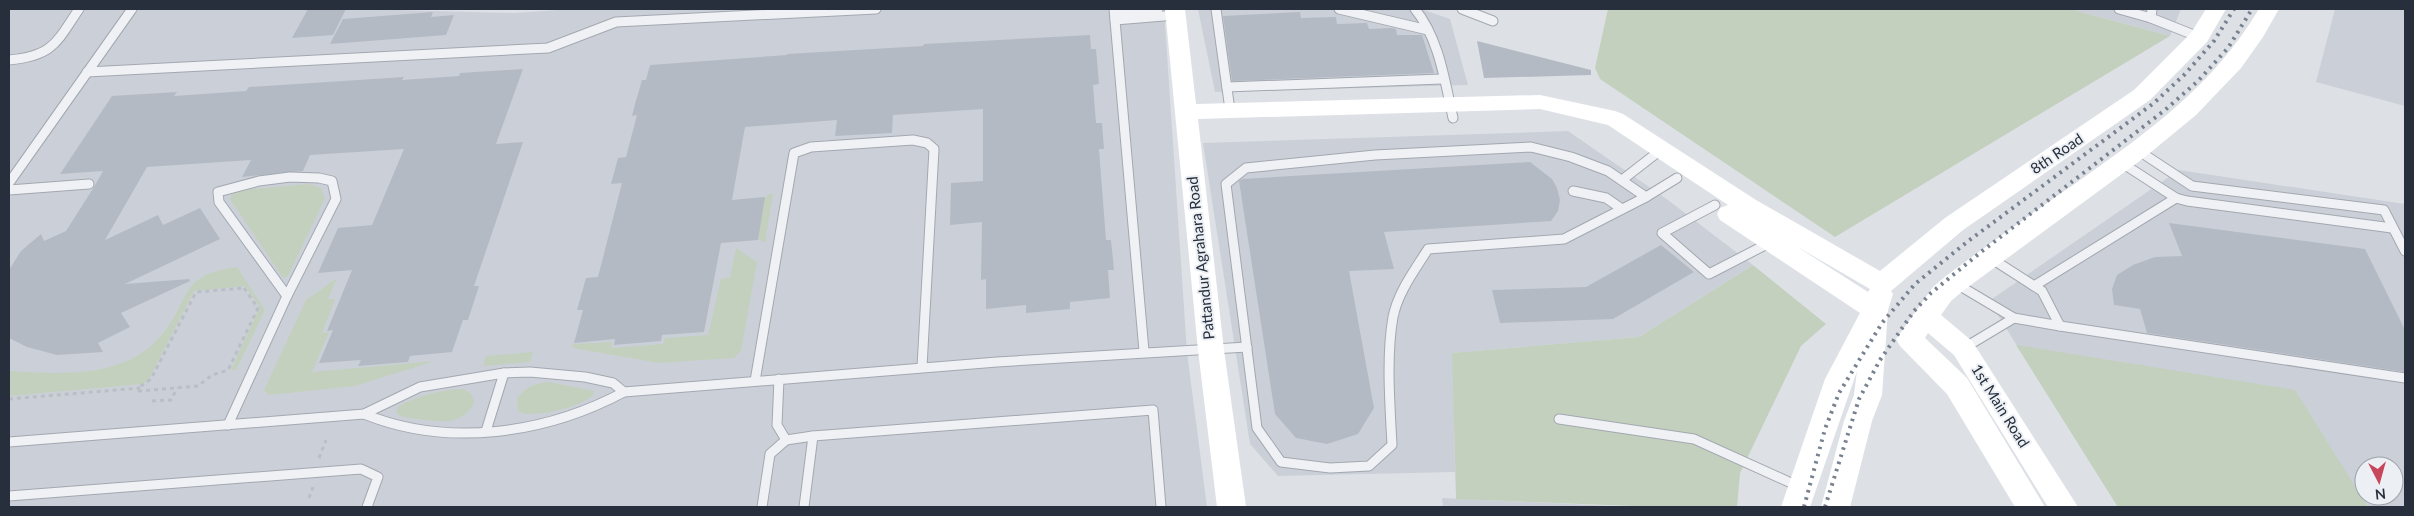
<svg xmlns="http://www.w3.org/2000/svg" width="2414" height="516" viewBox="0 0 2414 516" font-family="Lato,sans-serif">
  <style>
    .built { fill: #cbd0d8; fill-rule: evenodd }
    .green { fill: #c3d0be }
    .building { fill: #b4bac3 }
    .lines { fill: none; stroke-linecap: round; stroke-linejoin: round }
    .lane-casing { stroke: #a3a8b0; stroke-width: 11 }
    .path { stroke: #bbbfc5; stroke-width: 3; stroke-dasharray: 4 4; stroke-linecap: butt }
    .lane { stroke: #eff1f5; stroke-width: 9 }
    .secondary { fill: #fff; fill-rule: evenodd }
    .rail { stroke: #77818f; stroke-width: 4; stroke-dasharray: 2.5 5; stroke-linecap: butt }
    .labels { text-anchor: middle; stroke-width: 4; stroke-linejoin: round; paint-order: stroke }
    .street-label { font-size: 15px; fill: #272f3c; stroke: #ecf0f4 }
  </style>
  <rect width="100%" height="100%" fill="#dde1e6"/>
  <!-- built -->
  <g class="built">
    <polygon points="9,9 361,9 514,13 573,9 1164,9 1187,352 1207,507 9,507"/>
    <polygon points="1198,9 1421,9 1450,19 1468,85 1215,92"/>
    <polygon points="2070,9 2181,9 2170,36"/>
    <polygon points="2335,9 2405,9 2405,106 2316,82"/>
    <polygon points="1568,131 1668,200 1753,265 1639,337 1453,353 1455,472 1278,476 1250,444 1203,143"/>
    <path d="M2179,170L2405,204V507H2118L1989,301ZM2364,466H2394V496H2364Z"/>
    <polygon points="1442,498 1614,506 1614,507 1443,507"/>
  </g>
  <!-- green -->
  <g class="green">
    <polygon points="1608,9 2070,9 2170,36 1835,237 1600,79 1595,68"/>
    <polygon points="309,184 321,188 325,198 288,276 283,278 230,199 232,193 238,190"/>
    <polygon points="769,194 773,194 765,242 763,242 754,236 759,203"/>
    <polygon points="736,248 757,262 741,351 734,358 659,363 572,348 573,344 612,342 611,348 663,344 665,338 708,335 721,279 730,278"/>
    <polygon points="1753,265 1826,324 1801,346 1740,473 1737,507 1658,507 1456,499 1452,353 1639,337"/>
    <path d="M237,267L265,310L236,370H231L260,307L245,286L194,291L149,379L142,384L9,396V371C62,374 128,380 165,331C192,295 180,275 237,267Z"/>
    <polygon points="337,278 328,299 335,299 322,333 329,332 312,372 435,361 355,386 269,395 264,390 306,300"/>
    <polygon points="2016,345 2295,390 2368,507 2118,507"/>
    <polygon points="533,352 530,362 483,366 486,356"/>
    <path d="M549,382L594,391L593,395C584,406 530,420 518,411L517,399C525,387 535,383 549,382Z"/>
    <path d="M464,389L472,395L474,402C464,426 440,422 418,419C410,418 402,418 396,413L398,407C415,396 444,389 464,389Z"/>
  </g>
  <!-- building -->
  <g class="building">
    <polygon points="308,9 346,9 333,35 292,38"/>
    <polygon points="433,12 431,17 454,15 446,35 330,44 343,19"/>
    <polygon points="1300,12 1301,18 1336,17 1337,24 1367,23 1369,29 1392,28 1396,29 1397,35 1422,35 1434,73 1232,81 1223,16"/>
    <polygon points="1090,35 1091,49 1096,49 1099,84 1093,85 1096,123 1102,123 1104,149 1099,149 1106,240 1111,240 1114,270 1108,270 1110,298 1070,302 1070,309 1026,313 1026,305 986,309 986,279 981,280 982,222 950,225 951,183 983,181 983,109 893,115 892,133 835,136 837,120 745,127 732,200 765,197 758,240 721,243 704,332 662,335 661,341 614,345 615,339 574,343 583,310 577,310 586,278 598,277 622,183 611,184 618,158 626,157 637,115 632,116 635,104 642,80 646,80 650,65 787,55 787,54 923,46 924,44"/>
    <polygon points="1477,41 1591,70 1591,75 1484,78"/>
    <polygon points="523,69 496,144 523,142 474,286 479,286 468,320 463,320 452,352 410,356 408,362 358,366 361,360 319,363 333,330 327,331 352,270 318,273 338,228 372,225 404,149 310,155 303,171 242,177 251,160 147,167 105,240 158,215 163,225 200,208 220,239 125,284 189,279 190,281 121,313 130,327 98,343 103,352 57,355 27,347 9,338 9,270 21,251 41,234 44,241 66,231 94,187 103,171 60,174 112,96 177,92 174,96 246,91 249,87 404,77 402,80 459,76 460,73"/>
    <polygon points="1530,162 1552,179 1557,188 1560,200 1558,211 1551,221 1384,232 1394,269 1349,271 1374,408 1358,434 1327,444 1296,438 1275,414 1239,181 1242,179"/>
    <polygon points="2169,223 2365,249 2405,330 2405,372 2147,333 2140,309 2114,305 2112,289 2117,275 2133,265 2155,257 2182,256"/>
    <polygon points="1661,245 1694,272 1613,319 1500,323 1492,290 1586,287"/>
  </g>
  <g class="lines">
    <!-- lane casing -->
    <g class="lane-casing">
      <g id="lane">
        <polyline points="1114,9 1144,351"/>
        <polyline points="1216,9 1230,110"/>
        <polyline points="1339,9 1428,30"/>
        <path d="M1415,9C1439,38 1445,82 1453,118"/>
        <polyline points="1462,9 1493,21"/>
        <polyline points="2119,9 2151,18"/>
        <polyline points="2152,9 2151,18 2199,37"/>
        <polyline points="1115,12 1158,9"/>
        <polyline points="1115,20 1176,15"/>
        <path d="M9,60C53,56 56,43 79,9"/>
        <polyline points="87,72 548,48 616,22 876,9"/>
        <polyline points="1227,87 1442,79"/>
        <path d="M1531,147L1571,157L1608,171L1646,197L1564,239L1428,249C1415,270 1398,292 1393,317C1386,356 1390,406 1392,445L1369,466L1330,468L1281,462L1257,428L1226,184L1246,168L1375,155Z"/>
        <polyline points="2139,151 2192,186 2384,210 2405,251"/>
        <polyline points="2122,163 2176,198 2187,201 2392,228"/>
        <polygon points="290,177 319,178 332,181 336,199 287,296 219,202 218,192 259,181"/>
        <polyline points="1622,180 1662,149"/>
        <polyline points="9,183 132,9"/>
        <polyline points="9,190 89,184"/>
        <polyline points="1573,191 1606,198 1622,209"/>
        <polyline points="1646,197 1677,178"/>
        <polyline points="1715,205 1662,233 1709,274 1771,242"/>
        <polyline points="1955,283 2014,318 2060,326 2042,291 1989,257"/>
        <polyline points="2034,286 2176,198"/>
        <polyline points="2060,326 2405,378"/>
        <polyline points="1964,348 2014,318"/>
        <polyline points="779,379 777,425 786,440 813,436 1153,410 1161,507"/>
        <polyline points="755,381 794,153 811,147 913,140 927,143 934,149 922,367"/>
        <path d="M364,414C448,448 545,434 624,392L997,362L1247,347"/>
        <polyline points="1559,419 1694,439 1800,487"/>
        <polyline points="228,425 287,296"/>
        <polyline points="486,431 504,373"/>
        <polyline points="9,442 364,414 420,387 504,373 530,372 585,377 613,383 624,392"/>
        <polyline points="9,496 361,469 378,477 367,507"/>
        <polyline points="762,507 770,454 786,440"/>
        <polyline points="804,507 813,436"/>
      </g>
    </g>
    <!-- path -->
    <g class="path">
      <polygon points="244,288 258,308 228,370 212,375 198,386 139,391 141,386 151,379 196,292"/>
      <polyline points="9,399 140,388"/>
      <polyline points="152,401 171,400 177,388"/>
      <polyline points="319,458 326,440"/>
      <polyline points="309,498 313,487"/>
    </g>
    <!-- lane -->
    <use href="#lane" class="lane"/>
    <!-- secondary -->
    <g class="secondary">
      <path d="M1165,9H1185L1196,104L1540,95L1615,111L1623,114L1756,200L1880,271L1945,218L2134,90L2191,33L2206,9H2226L2207,42L2150,100L1963,230L1891,291L1893,294L1888,310L1882,395L1872,421L1850,507H1821L1844,421L1854,395L1857,371L1810,507H1781L1825,379L1860,313L1720,220L1717,214L1720,208L1728,205L1608,125L1540,109L1198,119L1224,350L1246,507H1217L1198,350ZM1796,246L1870,289L1868,292Z"/>
      <path d="M2259,9H2279L2263,37L2241,68L2196,115L2145,157L1964,290L1951,301L1941,315L1972,341L2078,507H2048L1954,355L1928,333L1925,338L1967,378L2045,507H2015L1947,394L1900,346L1896,339L1933,287L1946,276C1989,244 2032,213 2076,183C2148,132 2213,86 2259,9Z"/>
    </g>
    <!-- rail -->
    <g class="rail">
      <polyline points="1804,507 1825,429 1839,393 1882,323 1915,284 1967,242 2154,103 2185,74 2214,41 2234,9"/>
      <polyline points="1825,507 1859,399 1880,360 1914,311 1931,293 1981,252 2165,110 2198,81 2228,48 2252,9"/>
    </g>
  </g>
  <g class="labels">
    <!-- street labels -->
    <g class="street-label">
      <text transform="translate(2057 154) rotate(-34)" y="5">8th Road</text>
      <text transform="translate(1201 258) rotate(-96)" y="5">Pattandur Agrahara Road</text>
      <text transform="translate(2000 406) rotate(58)" y="5">1st Main Road</text>
    </g>
  </g>
  <!-- border -->
  <rect width="2414" height="516" fill="none" stroke="#272f3c" stroke-width="20"/>
  <!-- north arrow -->
  <g transform="translate(2379 481) rotate(174)"><circle r="24" fill="#ecf0f4" stroke="#9da3aa"/>
  <path d="M0-4L9 19L0 12L-9 19Z" fill="#c7465c"/>
  <text y="-8" font-size="14" font-weight="bold" text-anchor="middle" fill="#272f3c">N</text>
  </g>
</svg>
